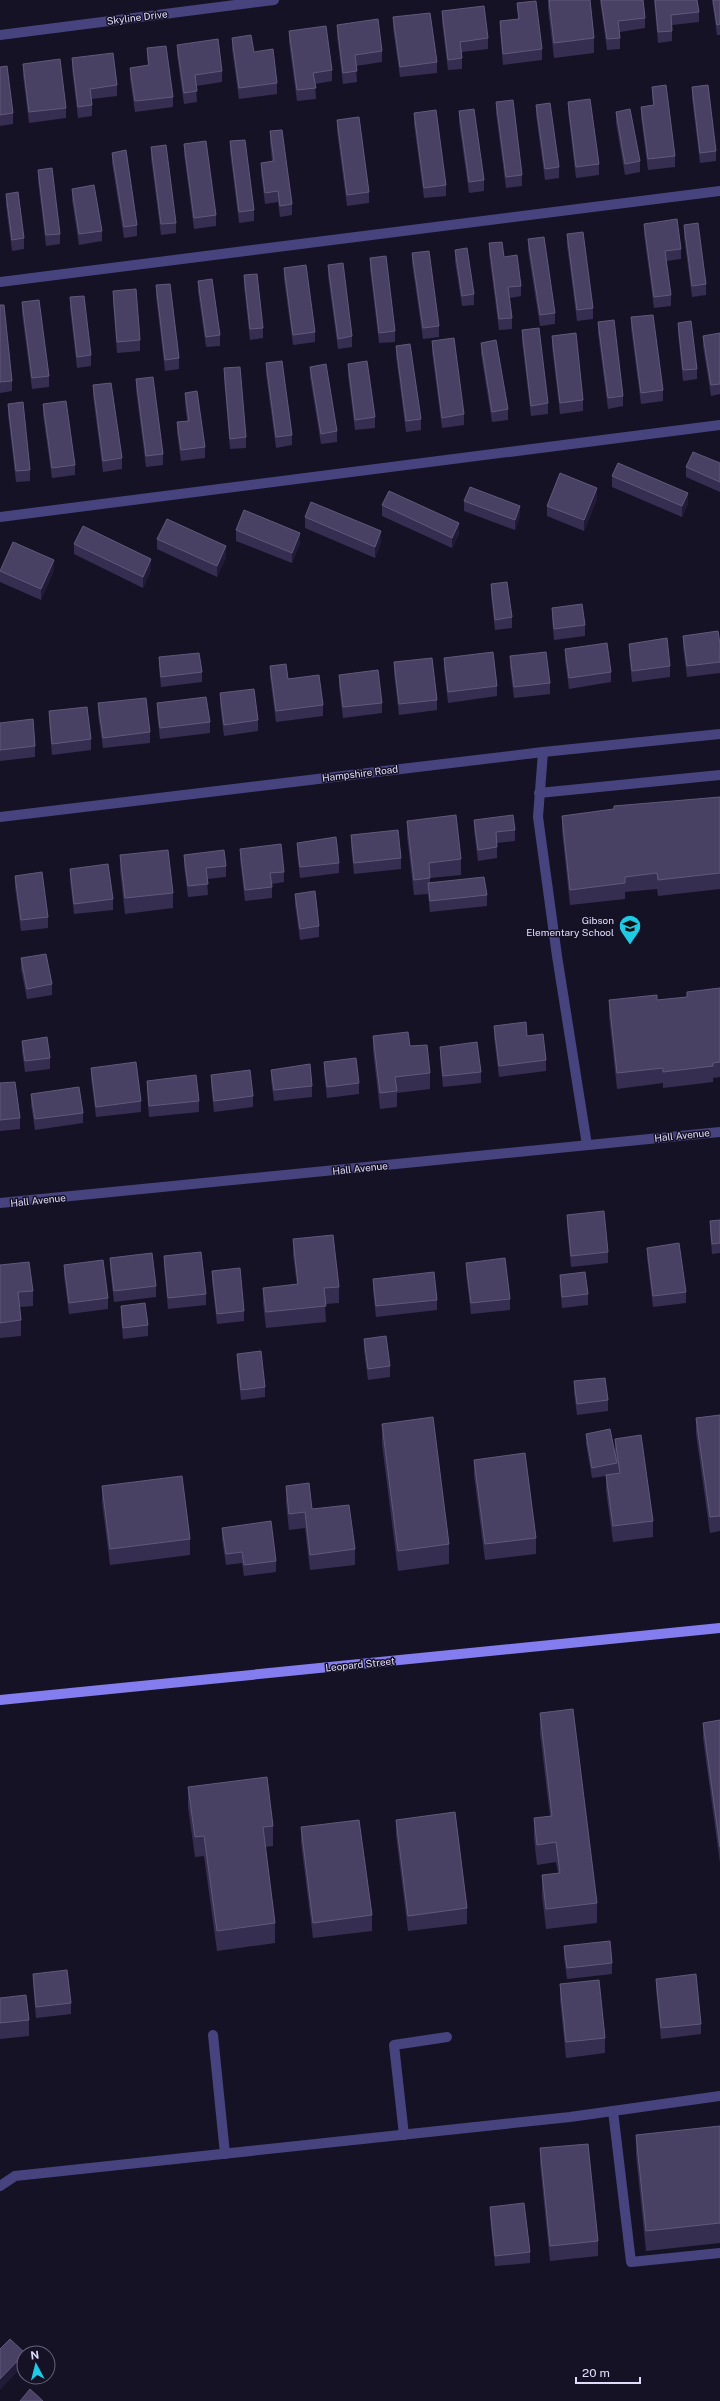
<svg xmlns="http://www.w3.org/2000/svg" width="720" height="2401" viewBox="0 0 720 2401" font-family="'Public Sans',sans-serif">
  <style>
    .lines { fill: none; stroke-linecap: round; stroke-linejoin: round }
    .service { stroke: #47437f; stroke-width: 10 }
    .minor { stroke: #47437f; stroke-width: 10 }
    .secondary { stroke: #847df0; stroke-width: 10 }
    .wall { fill: #362e51 }
    .shaded-wall { fill: #211b38 }
    .building { fill: #484163; stroke: #60597b }
    .labels { text-anchor: middle; stroke-width: 3; stroke-linejoin: round; paint-order: stroke }
    .street-label { font-size: 10px; fill: #e0dbfb; stroke: #161225 }
    .poi-label { font-size: 10px; fill: #e0dbfb; stroke: #161225; text-anchor: end }
  </style>
  <rect width="100%" height="100%" fill="#161225"/>
  <g class="lines">
    <!-- service -->
    <g class="service">
      <polyline points="543,752 538,817 557,956 587,1145"/>
      <polyline points="539,793 720,775"/>
      <polyline points="213,2035 225,2154"/>
      <polyline points="613,2111 631,2262 720,2253"/>
      <polyline points="404,2135 394,2045 447,2037"/>
      <polyline points="0,2186 15,2176 570,2117 720,2096"/>
    </g>
    <!-- minor -->
    <g class="minor">
      <polyline points="0,35 274,0"/>
      <polyline points="0,282 720,191"/>
      <polyline points="0,517 720,425"/>
      <polyline points="0,817 543,752 720,734"/>
      <polyline points="0,1203 720,1132"/>
    </g>
    <!-- secondary -->
    <polyline class="secondary" points="0,1700 720,1628"/>
  </g>
  <!-- wall -->
  <g class="wall">
    <polygon points="548,0 590,0 594,38 594,53 554,58 548,8"/>
    <polygon points="600,0 643,0 645,18 645,28 620,32 620,49 607,50"/>
    <polygon points="654,0 697,0 699,12 699,22 672,25 672,41 658,43"/>
    <polygon points="712,0 720,0 720,35 717,35"/>
    <polygon points="517,3 542,49 542,60 503,65 500,32 500,21 518,19"/>
    <polygon points="442,11 488,38 488,49 462,52 462,69 448,70 442,22"/>
    <polygon points="393,17 437,62 437,73 400,77 393,28"/>
    <polygon points="337,25 382,51 382,62 356,66 357,82 343,84 337,36"/>
    <polygon points="289,31 332,70 332,81 315,84 316,99 297,101 289,42"/>
    <polygon points="232,38 254,52 277,83 277,94 239,99 232,49"/>
    <polygon points="177,45 222,71 222,82 196,86 197,102 184,104 177,55"/>
    <polygon points="147,48 173,97 173,107 135,112 130,79 130,68 148,65 147,59"/>
    <polygon points="72,58 117,85 117,96 92,99 92,116 78,118 72,69"/>
    <polygon points="23,64 66,108 66,118 29,123 23,75"/>
    <polygon points="0,67 13,113 13,124 0,126"/>
    <polygon points="652,87 675,156 675,167 648,170 641,117 641,107 653,105 652,98"/>
    <polygon points="692,87 716,151 716,161 700,163 692,98"/>
    <polygon points="496,102 522,175 522,186 506,188 496,113"/>
    <polygon points="568,102 599,164 599,175 576,178 568,112"/>
    <polygon points="536,105 559,167 559,178 545,180 536,115"/>
    <polygon points="459,111 484,180 484,191 469,193 459,122"/>
    <polygon points="616,112 640,161 640,172 625,175 616,123"/>
    <polygon points="414,113 446,185 446,196 424,198 414,124"/>
    <polygon points="337,120 369,192 369,203 347,206 337,131"/>
    <polygon points="270,131 292,204 292,215 280,217 278,202 265,204 261,173 261,163 272,161 270,142"/>
    <polygon points="230,141 254,210 254,221 239,223 230,152"/>
    <polygon points="184,144 216,215 216,226 194,229 184,154"/>
    <polygon points="151,147 176,223 176,233 161,235 151,158"/>
    <polygon points="112,153 137,225 137,236 124,238 112,163"/>
    <polygon points="38,170 60,234 60,244 46,246 38,181"/>
    <polygon points="72,189 102,231 102,241 79,245 72,200"/>
    <polygon points="6,194 24,238 24,249 12,251 6,205"/>
    <polygon points="644,224 681,249 681,259 666,261 671,295 671,306 654,308 644,234"/>
    <polygon points="684,225 706,284 706,295 692,297 684,236"/>
    <polygon points="567,234 593,308 593,319 577,321 567,245"/>
    <polygon points="528,239 555,313 555,324 540,326 528,250"/>
    <polygon points="489,243 504,257 521,286 521,296 510,298 512,318 512,329 499,330 489,254"/>
    <polygon points="455,250 474,294 474,305 462,306 455,261"/>
    <polygon points="412,253 439,326 439,337 423,339 412,263"/>
    <polygon points="370,258 395,331 395,342 379,343 370,269"/>
    <polygon points="328,265 352,336 352,347 338,349 328,276"/>
    <polygon points="284,268 315,332 315,342 293,345 284,279"/>
    <polygon points="244,275 263,328 263,338 250,340 244,286"/>
    <polygon points="198,281 220,335 220,346 206,347 198,292"/>
    <polygon points="156,285 179,358 179,369 165,371 156,296"/>
    <polygon points="113,291 140,340 140,351 117,353 113,302"/>
    <polygon points="70,297 91,355 91,366 77,368 70,308"/>
    <polygon points="22,302 49,376 49,387 32,389 22,313"/>
    <polygon points="0,305 12,381 12,391 0,393"/>
    <polygon points="631,317 663,390 663,401 641,404 631,328"/>
    <polygon points="598,322 623,396 623,406 608,409 598,333"/>
    <polygon points="678,323 697,369 697,379 683,381 678,333"/>
    <polygon points="522,330 548,403 548,414 531,416 522,341"/>
    <polygon points="720,333 720,394 711,396 703,346 703,336"/>
    <polygon points="552,336 583,400 583,411 560,414 552,347"/>
    <polygon points="432,341 464,414 464,425 442,428 432,352"/>
    <polygon points="481,343 508,409 508,420 492,422 481,354"/>
    <polygon points="396,346 421,419 421,430 406,432 396,356"/>
    <polygon points="266,363 292,435 292,445 276,448 266,374"/>
    <polygon points="348,364 375,417 375,428 355,430 348,375"/>
    <polygon points="310,367 337,431 337,442 321,444 310,377"/>
    <polygon points="224,368 246,437 246,448 230,449 224,379"/>
    <polygon points="136,379 163,454 163,465 146,467 136,390"/>
    <polygon points="93,385 122,458 122,469 103,472 93,396"/>
    <polygon points="185,393 205,447 205,458 181,461 177,433 177,422 187,421 185,403"/>
    <polygon points="8,404 30,470 30,481 16,482 8,415"/>
    <polygon points="43,404 75,465 75,475 52,478 43,415"/>
    <polygon points="720,463 720,492 686,477 686,467"/>
    <polygon points="612,476 688,504 682,517 612,487"/>
    <polygon points="597,499 584,531 547,516 547,506"/>
    <polygon points="464,501 520,516 515,530 464,511"/>
    <polygon points="382,505 459,534 452,548 382,516"/>
    <polygon points="305,517 381,542 375,558 305,528"/>
    <polygon points="236,530 300,543 292,563 236,541"/>
    <polygon points="157,539 226,557 217,577 157,549"/>
    <polygon points="74,544 151,570 143,588 74,554"/>
    <polygon points="54,570 41,600 0,582 0,571"/>
    <polygon points="491,584 512,617 512,628 495,630 491,595"/>
    <polygon points="552,608 585,625 585,636 554,640 552,618"/>
    <polygon points="683,636 720,644 720,673 687,677 683,647"/>
    <polygon points="629,644 670,666 670,677 632,682 629,654"/>
    <polygon points="565,649 611,672 611,682 569,689 565,660"/>
    <polygon points="510,656 550,683 550,694 514,698 510,667"/>
    <polygon points="159,657 202,672 202,682 161,687 159,668"/>
    <polygon points="444,658 497,686 497,696 448,703 444,669"/>
    <polygon points="394,662 437,700 437,710 399,715 394,673"/>
    <polygon points="270,666 323,705 323,716 276,722 270,677"/>
    <polygon points="339,675 382,703 382,713 343,718 339,686"/>
    <polygon points="220,693 258,720 258,731 224,736 220,704"/>
    <polygon points="98,703 150,732 150,743 103,748 98,714"/>
    <polygon points="157,703 210,722 210,733 160,739 157,714"/>
    <polygon points="49,711 91,739 91,750 52,755 49,722"/>
    <polygon points="0,723 35,746 35,757 0,761"/>
    <polygon points="720,797 720,889 658,896 657,889 625,892 625,899 570,905 562,831 562,816"/>
    <polygon points="474,820 515,830 515,841 497,843 497,858 478,861 474,830"/>
    <polygon points="407,821 461,859 461,875 430,878 430,883 487,895 487,906 430,912 428,894 414,895 407,836"/>
    <polygon points="351,835 401,858 401,869 354,874 351,846"/>
    <polygon points="297,843 339,863 339,873 300,878 297,853"/>
    <polygon points="240,849 284,872 284,882 272,884 272,898 245,901 240,860"/>
    <polygon points="120,855 173,893 173,908 125,914 120,870"/>
    <polygon points="184,855 226,866 226,877 207,879 208,895 188,897 184,866"/>
    <polygon points="70,869 113,899 113,910 74,914 70,880"/>
    <polygon points="15,876 48,917 48,928 21,931 15,887"/>
    <polygon points="295,894 319,926 319,937 300,940 295,904"/>
    <polygon points="21,958 52,984 52,995 27,999 21,969"/>
    <polygon points="720,988 720,1077 713,1078 713,1082 663,1088 663,1083 617,1089 609,1016 609,1000 657,1000 687,997 687,992"/>
    <polygon points="494,1026 527,1036 546,1060 546,1071 499,1077 494,1037"/>
    <polygon points="373,1036 410,1046 430,1073 430,1089 397,1093 397,1107 380,1109 373,1051"/>
    <polygon points="22,1041 50,1058 50,1069 25,1072 22,1051"/>
    <polygon points="440,1047 481,1072 481,1083 443,1087 440,1058"/>
    <polygon points="324,1062 359,1083 359,1094 327,1098 324,1073"/>
    <polygon points="91,1068 141,1101 141,1112 96,1117 91,1078"/>
    <polygon points="271,1070 312,1086 312,1097 274,1101 271,1080"/>
    <polygon points="211,1075 253,1096 253,1107 214,1112 211,1085"/>
    <polygon points="147,1081 199,1101 199,1112 149,1117 147,1092"/>
    <polygon points="0,1083 20,1118 20,1129 0,1131"/>
    <polygon points="31,1094 83,1113 83,1123 35,1130 31,1104"/>
    <polygon points="567,1215 608,1252 608,1263 571,1267 567,1226"/>
    <polygon points="720,1220 720,1253 712,1254 710,1232 710,1221"/>
    <polygon points="293,1239 339,1287 339,1303 325,1304 326,1322 266,1328 263,1303 263,1288 297,1285 293,1255"/>
    <polygon points="647,1248 686,1292 686,1303 653,1307 647,1258"/>
    <polygon points="164,1256 206,1294 206,1305 168,1309 164,1267"/>
    <polygon points="110,1258 156,1286 156,1297 114,1302 110,1268"/>
    <polygon points="466,1263 510,1299 510,1310 471,1314 466,1274"/>
    <polygon points="0,1265 33,1291 33,1306 20,1307 21,1320 21,1336 0,1338"/>
    <polygon points="64,1265 108,1298 108,1309 69,1314 64,1276"/>
    <polygon points="212,1271 244,1311 244,1321 217,1324 212,1282"/>
    <polygon points="560,1275 588,1294 588,1305 562,1308 560,1286"/>
    <polygon points="373,1279 437,1300 437,1310 376,1317 373,1290"/>
    <polygon points="121,1306 148,1325 148,1336 123,1339 121,1317"/>
    <polygon points="364,1339 390,1366 390,1377 368,1380 364,1350"/>
    <polygon points="237,1354 265,1387 265,1397 241,1400 237,1365"/>
    <polygon points="574,1381 608,1400 608,1411 577,1415 574,1392"/>
    <polygon points="720,1415 720,1531 710,1533 696,1434 696,1418"/>
    <polygon points="382,1424 449,1544 449,1564 398,1571 382,1444"/>
    <polygon points="586,1434 615,1454 615,1439 653,1521 653,1537 613,1542 606,1490 606,1476 592,1478 586,1444"/>
    <polygon points="474,1460 536,1538 536,1554 485,1560 474,1475"/>
    <polygon points="102,1486 190,1539 190,1555 110,1565 102,1502"/>
    <polygon points="286,1486 312,1509 355,1549 355,1565 310,1570 305,1528 289,1530 286,1502"/>
    <polygon points="222,1528 276,1561 276,1572 244,1576 242,1563 226,1565 222,1539"/>
    <polygon points="540,1713 597,1903 597,1923 546,1929 542,1895 542,1875 558,1873 556,1862 537,1865 534,1838 534,1818 550,1816 540,1733"/>
    <polygon points="720,1720 720,1863 703,1738 703,1723"/>
    <polygon points="188,1787 273,1826 273,1846 265,1847 275,1923 275,1943 217,1951 204,1856 195,1857 188,1807"/>
    <polygon points="396,1820 467,1908 467,1924 408,1931 396,1835"/>
    <polygon points="301,1827 372,1915 372,1931 313,1938 301,1843"/>
    <polygon points="564,1946 612,1963 612,1974 567,1979 564,1957"/>
    <polygon points="33,1974 71,2003 71,2014 36,2018 33,1984"/>
    <polygon points="656,1979 701,2024 701,2034 661,2039 656,1989"/>
    <polygon points="560,1984 605,2038 605,2053 566,2058 560,2000"/>
    <polygon points="0,1998 29,2020 29,2036 0,2039"/>
    <polygon points="720,2126 720,2243 646,2251 636,2155 636,2135"/>
    <polygon points="540,2148 598,2241 598,2256 550,2261 540,2164"/>
    <polygon points="490,2207 530,2252 530,2263 495,2266 490,2218"/>
  </g>
  <!-- shaded-wall -->
  <g class="shaded-wall">
    <polygon points="597,488 597,499 584,531 584,520"/>
    <polygon points="688,493 688,504 682,517 682,506"/>
    <polygon points="520,506 520,516 515,530 515,520"/>
    <polygon points="459,523 459,534 452,548 452,538"/>
    <polygon points="381,531 381,542 375,558 375,547"/>
    <polygon points="300,533 300,543 292,563 292,553"/>
    <polygon points="226,546 226,557 217,577 217,566"/>
    <polygon points="151,559 151,570 143,588 143,577"/>
    <polygon points="54,560 54,570 41,600 41,589"/>
    <polygon points="24,2354 24,2365 0,2390 0,2379"/>
  </g>
  <!-- building -->
  <g class="building">
    <polygon points="549,0 590,0 594,38 554,43"/>
    <polygon points="601,0 643,0 645,18 618,21 620,38 607,39"/>
    <polygon points="655,0 697,0 699,12 671,15 672,31 658,32"/>
    <polygon points="713,0 720,0 720,24 717,25"/>
    <polygon points="536,1 542,49 503,54 500,21 519,19 517,3"/>
    <polygon points="484,6 488,38 460,42 462,58 448,60 442,11"/>
    <polygon points="430,13 437,62 400,67 393,17"/>
    <polygon points="378,19 382,51 355,55 357,71 343,73 337,25"/>
    <polygon points="326,26 332,70 313,73 316,88 297,90 289,31"/>
    <polygon points="251,35 254,52 273,49 277,83 239,88 232,38"/>
    <polygon points="218,39 222,71 195,75 197,91 184,93 177,45"/>
    <polygon points="166,46 173,97 135,101 130,68 149,65 147,48"/>
    <polygon points="113,53 117,85 90,89 92,105 78,107 72,58"/>
    <polygon points="60,59 66,108 29,112 23,64"/>
    <polygon points="7,66 13,113 0,115 0,67"/>
    <polygon points="666,85 675,156 648,159 641,107 654,105 652,87"/>
    <polygon points="708,85 716,151 700,153 692,87"/>
    <polygon points="590,99 599,164 576,167 568,102"/>
    <polygon points="513,100 522,175 506,177 496,102"/>
    <polygon points="550,103 559,167 545,169 536,105"/>
    <polygon points="474,109 484,180 469,182 459,111"/>
    <polygon points="630,109 640,161 625,164 616,112"/>
    <polygon points="436,110 446,185 424,188 414,113"/>
    <polygon points="359,117 369,192 347,195 337,120"/>
    <polygon points="282,130 292,204 280,206 278,191 265,193 261,163 274,161 270,131"/>
    <polygon points="245,140 254,210 239,212 230,141"/>
    <polygon points="206,141 216,215 194,218 184,144"/>
    <polygon points="166,145 176,223 161,224 151,147"/>
    <polygon points="126,150 137,225 124,227 112,153"/>
    <polygon points="52,168 60,234 46,235 38,170"/>
    <polygon points="94,185 102,231 79,234 72,189"/>
    <polygon points="18,192 24,238 12,240 6,194"/>
    <polygon points="677,219 681,249 665,251 671,295 654,297 644,224"/>
    <polygon points="698,223 706,284 692,286 684,225"/>
    <polygon points="583,232 593,308 577,310 567,234"/>
    <polygon points="544,237 555,313 540,315 528,239"/>
    <polygon points="502,242 504,257 517,255 521,286 508,287 512,318 499,319 489,243"/>
    <polygon points="467,248 474,294 462,296 455,250"/>
    <polygon points="429,251 439,326 423,328 412,253"/>
    <polygon points="386,256 395,331 379,333 370,258"/>
    <polygon points="343,263 352,336 338,339 328,265"/>
    <polygon points="306,265 315,332 293,335 284,268"/>
    <polygon points="257,274 263,328 250,329 244,275"/>
    <polygon points="212,279 220,335 206,337 198,281"/>
    <polygon points="170,284 179,358 165,360 156,285"/>
    <polygon points="136,289 140,340 117,342 113,291"/>
    <polygon points="84,296 91,355 77,357 70,297"/>
    <polygon points="39,300 49,376 32,378 22,302"/>
    <polygon points="0,305 4,305 12,381 0,382"/>
    <polygon points="653,315 663,390 641,393 631,317"/>
    <polygon points="614,320 623,396 608,398 598,322"/>
    <polygon points="691,321 697,369 683,370 678,323"/>
    <polygon points="539,328 548,403 531,406 522,330"/>
    <polygon points="576,333 583,400 560,403 552,336"/>
    <polygon points="720,333 720,384 711,385 703,336"/>
    <polygon points="454,338 464,414 442,418 432,341"/>
    <polygon points="496,340 508,409 492,412 481,343"/>
    <polygon points="410,344 421,419 406,421 396,346"/>
    <polygon points="282,361 292,435 276,437 266,363"/>
    <polygon points="367,361 375,417 355,420 348,364"/>
    <polygon points="326,364 337,431 321,434 310,367"/>
    <polygon points="240,367 246,437 230,439 224,368"/>
    <polygon points="153,377 163,454 146,456 136,379"/>
    <polygon points="111,383 122,458 103,461 93,385"/>
    <polygon points="197,391 205,447 181,450 177,422 189,421 185,393"/>
    <polygon points="66,401 75,465 52,468 43,404"/>
    <polygon points="23,402 30,470 16,471 8,404"/>
    <polygon points="693,452 720,463 720,482 686,467"/>
    <polygon points="618,463 688,493 682,506 612,476"/>
    <polygon points="560,473 597,488 584,520 547,506"/>
    <polygon points="470,487 520,506 515,520 464,501"/>
    <polygon points="389,491 459,523 452,538 382,505"/>
    <polygon points="311,502 381,531 375,547 305,517"/>
    <polygon points="244,510 300,533 292,553 236,530"/>
    <polygon points="167,519 226,546 217,566 157,539"/>
    <polygon points="83,526 151,559 143,577 74,544"/>
    <polygon points="13,542 54,560 41,589 0,571"/>
    <polygon points="507,582 512,617 495,620 491,584"/>
    <polygon points="582,604 585,625 554,629 552,608"/>
    <polygon points="718,631 720,644 720,662 687,666 683,636"/>
    <polygon points="667,638 670,666 632,671 629,644"/>
    <polygon points="607,643 611,672 569,678 565,649"/>
    <polygon points="493,652 497,686 448,692 444,658"/>
    <polygon points="546,652 550,683 514,687 510,656"/>
    <polygon points="199,653 202,672 161,677 159,657"/>
    <polygon points="432,658 437,700 399,704 394,662"/>
    <polygon points="286,664 288,679 319,675 323,705 276,711 270,666"/>
    <polygon points="378,670 382,703 343,707 339,675"/>
    <polygon points="254,689 258,720 224,725 220,693"/>
    <polygon points="206,697 210,722 160,728 157,703"/>
    <polygon points="146,698 150,732 103,738 98,703"/>
    <polygon points="87,707 91,739 52,744 49,711"/>
    <polygon points="33,719 35,746 0,750 0,723"/>
    <polygon points="720,797 720,873 658,880 657,873 625,877 625,883 570,890 562,816 614,809 614,806"/>
    <polygon points="456,815 461,859 429,863 430,878 414,880 407,821"/>
    <polygon points="513,815 515,830 496,832 497,847 478,850 474,820"/>
    <polygon points="398,830 401,858 354,863 351,835"/>
    <polygon points="336,837 339,863 300,867 297,843"/>
    <polygon points="281,844 284,872 270,873 272,887 245,890 240,849"/>
    <polygon points="168,850 173,893 125,898 120,855"/>
    <polygon points="224,850 226,866 206,868 208,884 188,886 184,855"/>
    <polygon points="108,864 113,899 74,904 70,869"/>
    <polygon points="42,872 48,917 21,920 15,876"/>
    <polygon points="484,877 487,895 430,901 428,883"/>
    <polygon points="315,891 319,926 300,929 295,894"/>
    <polygon points="46,954 52,984 27,989 21,958"/>
    <polygon points="720,988 720,1062 713,1063 713,1066 663,1072 663,1068 617,1073 609,1000 657,995 657,1000 687,997 687,992"/>
    <polygon points="526,1022 527,1036 543,1034 546,1060 499,1066 494,1026"/>
    <polygon points="408,1032 410,1046 427,1045 430,1073 395,1077 397,1091 380,1093 373,1036"/>
    <polygon points="47,1037 50,1058 25,1061 22,1041"/>
    <polygon points="477,1042 481,1072 443,1076 440,1047"/>
    <polygon points="356,1058 359,1083 327,1087 324,1062"/>
    <polygon points="136,1062 141,1101 96,1107 91,1068"/>
    <polygon points="310,1064 312,1086 274,1090 271,1070"/>
    <polygon points="250,1070 253,1096 214,1101 211,1075"/>
    <polygon points="196,1075 199,1101 149,1106 147,1081"/>
    <polygon points="15,1082 20,1118 0,1120 0,1083"/>
    <polygon points="79,1087 83,1113 35,1119 31,1094"/>
    <polygon points="604,1211 608,1252 571,1256 567,1215"/>
    <polygon points="720,1220 720,1243 712,1244 710,1221"/>
    <polygon points="333,1235 339,1287 324,1288 326,1306 266,1312 263,1288 298,1284 293,1239"/>
    <polygon points="679,1243 686,1292 653,1296 647,1248"/>
    <polygon points="201,1252 206,1294 168,1298 164,1256"/>
    <polygon points="152,1253 156,1286 114,1291 110,1258"/>
    <polygon points="505,1258 510,1299 471,1303 466,1263"/>
    <polygon points="103,1260 108,1298 69,1303 64,1265"/>
    <polygon points="29,1262 33,1291 18,1292 21,1320 0,1323 0,1265"/>
    <polygon points="240,1268 244,1311 217,1314 212,1271"/>
    <polygon points="434,1272 437,1300 376,1306 373,1279"/>
    <polygon points="585,1272 588,1294 562,1297 560,1275"/>
    <polygon points="145,1303 148,1325 123,1328 121,1306"/>
    <polygon points="386,1336 390,1366 368,1369 364,1339"/>
    <polygon points="261,1351 265,1387 241,1390 237,1354"/>
    <polygon points="605,1378 608,1400 577,1404 574,1381"/>
    <polygon points="720,1415 720,1516 710,1517 696,1418"/>
    <polygon points="433,1417 449,1544 398,1551 382,1424"/>
    <polygon points="610,1429 617,1463 592,1468 586,1434"/>
    <polygon points="641,1435 653,1521 613,1526 606,1475 620,1473 615,1439"/>
    <polygon points="525,1453 536,1538 485,1544 474,1460"/>
    <polygon points="182,1476 190,1539 110,1549 102,1486"/>
    <polygon points="309,1483 312,1509 349,1505 355,1549 310,1555 305,1512 289,1514 286,1486"/>
    <polygon points="271,1521 276,1561 244,1565 242,1552 226,1554 222,1528"/>
    <polygon points="573,1709 597,1903 546,1909 542,1875 560,1873 556,1842 537,1845 534,1818 552,1816 540,1713"/>
    <polygon points="720,1720 720,1847 703,1723"/>
    <polygon points="267,1777 273,1826 263,1827 275,1923 217,1931 204,1836 195,1837 188,1787"/>
    <polygon points="455,1812 467,1908 408,1916 396,1820"/>
    <polygon points="359,1820 372,1915 313,1923 301,1827"/>
    <polygon points="610,1941 612,1963 567,1968 564,1946"/>
    <polygon points="67,1970 71,2003 36,2007 33,1974"/>
    <polygon points="696,1974 701,2024 661,2028 656,1979"/>
    <polygon points="599,1980 605,2038 566,2042 560,1984"/>
    <polygon points="26,1995 29,2020 0,2023 0,1998"/>
    <polygon points="720,2126 720,2223 646,2231 636,2135"/>
    <polygon points="588,2144 598,2241 550,2246 540,2148"/>
    <polygon points="524,2203 530,2252 495,2256 490,2207"/>
    <polygon points="10,2339 25,2353 24,2353 24,2354 0,2379 0,2349"/>
    <polygon points="30,2389 43,2401 20,2401"/>
  </g>
  <!-- icons -->
  <defs>
    <g id="school-pin" transform="scale(1.15)"><path d="M0 17L-7.5 6A9.5 9.5 0 1 1 7.5 6Z" fill="#1ecae4" stroke="#161225"/><path d="M0-5L7-2L0 1L-7-2ZM-4 1L0 2.5L4 1V4Q0 6-4 4Z" fill="#111"/></g>
  </defs>
  <g fill-rule="evenodd">
    <use href="#school-pin" x="630" y="926"/>
  </g>
  <g class="labels">
    <!-- street labels -->
    <g class="street-label">
      <text transform="translate(137 17) rotate(-7)" y="4">Skyline Drive</text>
      <text transform="translate(360 773) rotate(-7)" y="4">Hampshire Road</text>
      <text transform="translate(682 1135) rotate(-6)" y="4">Hall Avenue</text>
      <text transform="translate(360 1168) rotate(-6)" y="4">Hall Avenue</text>
      <text transform="translate(38 1200) rotate(-6)" y="4">Hall Avenue</text>
      <text transform="translate(360 1664) rotate(-6)" y="4">Leopard Street</text>
    </g>
    <!-- poi labels -->
    <g class="poi-label">
      <text x="614" y="924">Gibson<tspan x="614" dy="12">Elementary School</tspan></text>
    </g>
  </g>
  <!-- north arrow -->
  <g transform="translate(36 2365) rotate(353)"><circle r="19" fill="#161225" stroke="#67627b"/>
  <path d="M0-3L7 15L0 10L-7 15Z" fill="#1ecae4"/>
  <text y="-6" font-size="11" font-weight="bold" text-anchor="middle" fill="#e0dbfb">N</text>
  </g>
  <!-- scale -->
  <path d="M576 2377v6h64v-6" fill="none" stroke="#e0dbfb" stroke-width="2"/>
  <text x="582" y="2377" font-size="12" fill="#e0dbfb" stroke="#161225" stroke-width="3" paint-order="stroke">20 m</text>
</svg>
